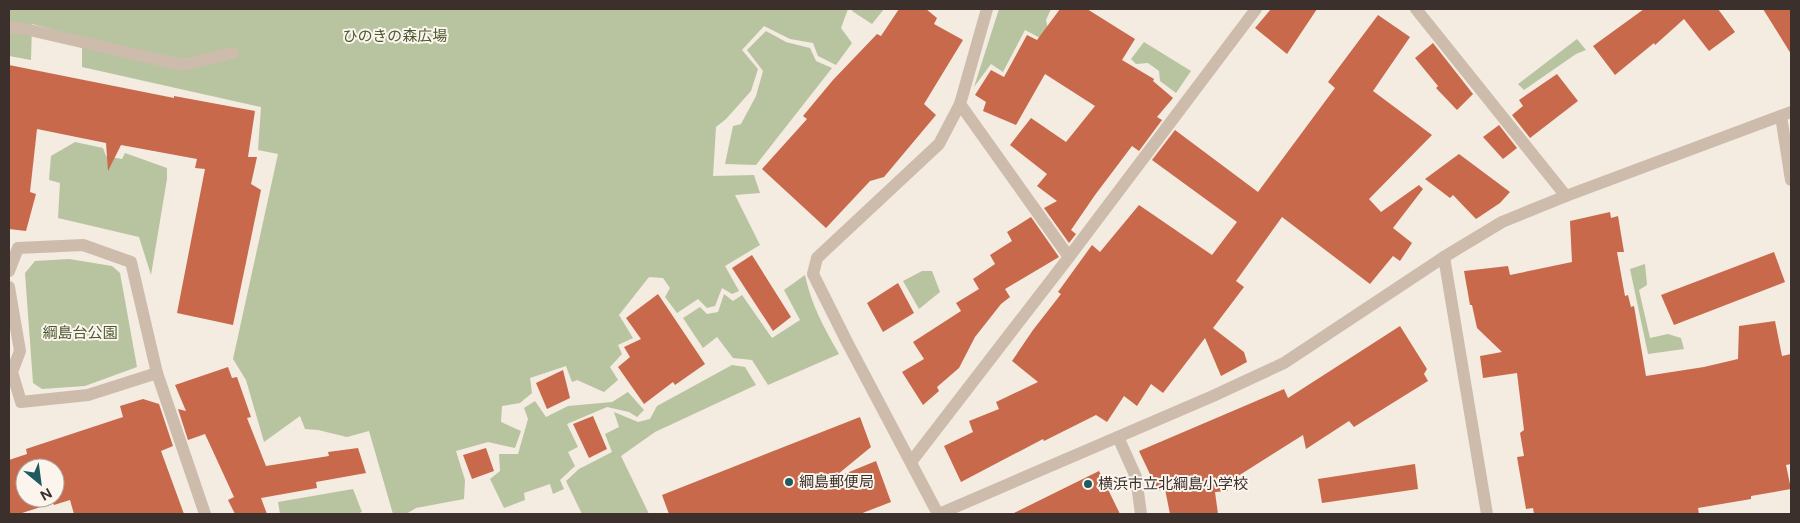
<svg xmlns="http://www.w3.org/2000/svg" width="1800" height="523" viewBox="0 0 1800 523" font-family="Figtree,'Noto Sans JP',sans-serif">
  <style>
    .green { fill: #b8c4a0 }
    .building { fill: #c8694b; fill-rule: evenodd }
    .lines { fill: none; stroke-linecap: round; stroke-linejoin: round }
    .minor { stroke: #cdbbac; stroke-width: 12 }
    .tertiary { stroke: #cdbbac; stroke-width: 12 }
    .poi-dot { fill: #1f5a5e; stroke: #fbf5ee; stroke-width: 2 }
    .labels { text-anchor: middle; stroke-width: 4; stroke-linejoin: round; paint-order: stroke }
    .park-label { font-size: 15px; fill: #4a5a2e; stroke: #fbf5ee }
    .poi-label { font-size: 15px; fill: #3b302b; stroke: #fbf5ee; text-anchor: start }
  </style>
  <rect width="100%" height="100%" fill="#f4ebe1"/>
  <!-- green -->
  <g class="green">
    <polygon points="9,9 848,9 841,28 852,43 836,65 818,56 813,43 790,39 764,26 742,50 758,69 751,91 726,119 716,127 713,176 754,175 760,193 735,195 760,245 725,266 739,291 732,294 722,288 715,306 707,308 698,299 677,313 665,297 670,288 663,278 649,277 619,315 633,338 618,345 622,354 610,367 618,380 604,392 577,380 572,382 566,366 530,378 532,393 520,403 502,406 501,422 521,431 515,448 488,442 456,451 465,480 464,499 416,508 406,514 393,514 369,431 347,437 318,430 305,429 300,416 264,442 246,380 233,359 278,154 258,150 261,107 82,67 82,38 32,24 31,60 9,56"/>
    <polygon points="853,9 884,9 872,24 852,11"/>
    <polygon points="999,9 1051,9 1046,20 1048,29 1042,39 1025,30 1003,72 991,64 974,87"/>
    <polygon points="766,31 786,42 810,48 816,61 832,68 756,165 725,164 733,126 741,124 756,96 763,71 747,50"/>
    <polygon points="1577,39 1586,50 1576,54 1524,90 1518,84"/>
    <polygon points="1144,42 1191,71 1176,93 1160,81 1159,71 1148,63 1136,64 1131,59"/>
    <polygon points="75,142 103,148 106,156 122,159 125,153 167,168 167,179 151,275 139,237 58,218 60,183 49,180 51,156"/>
    <polygon points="69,259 112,266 120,273 137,367 85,386 42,389 33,383 25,273 35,261"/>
    <polygon points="1645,264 1647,285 1639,290 1650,338 1668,334 1681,338 1684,349 1648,354 1630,269"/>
    <polygon points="922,271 932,271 940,292 919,309 903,281"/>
    <path d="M805,275C811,304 824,328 839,354L768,385L752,360L733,358L717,337L703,348L683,318L700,307L707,314L718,312L724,294L733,301L742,295L772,338L800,320L784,290Z"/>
    <polygon points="732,365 745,367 756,385 655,432 621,456 649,514 582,514 566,481 579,469 612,452 605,434 619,427 614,412 638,422 650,419 657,406"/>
    <polygon points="628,392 644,410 637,417 629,412 607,407 567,424 578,447 568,452 575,466 560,480 564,489 553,494 550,484 524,493 525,500 504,508 490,479 500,471 499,454 518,454 528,419 524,408 535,401 546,417 568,406 612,402"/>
    <polygon points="353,489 362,512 356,514 280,514 278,502"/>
  </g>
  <!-- building -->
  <g class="building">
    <polygon points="899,9 926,9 937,18 934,24 963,40 924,104 936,115 884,177 870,181 826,228 762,169 807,119 803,116 833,80 877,34 881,36"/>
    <polygon points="1060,9 1087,9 1135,39 1122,60 1154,79 1153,81 1173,98 1157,117 1162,120 1139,151 1132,146 1095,195 1071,230 1076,234 1069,243 1044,208 1057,201 1037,186 1047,174 1010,145 1031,118 1066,142 1095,106 1045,74 1016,125 983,111 986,102 975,95 991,70 1004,77 1027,35 1037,40"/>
    <polygon points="1271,9 1317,9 1287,54 1255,28"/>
    <polygon points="1644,9 1718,9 1735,32 1709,51 1684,19 1655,45 1654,43 1615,75 1593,46"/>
    <polygon points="1763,9 1791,9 1791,54"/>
    <polygon points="1378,15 1410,37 1373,91 1432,135 1369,199 1381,212 1419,185 1423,189 1393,228 1412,243 1400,261 1393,256 1370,284 1282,217 1236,281 1244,287 1213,328 1244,352 1247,362 1221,376 1205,338 1163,393 1151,384 1137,406 1124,396 1107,422 1096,415 1044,441 1043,439 961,482 944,446 973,432 969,421 999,409 996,402 1038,382 1012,361 1033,330 1061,294 1058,292 1092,245 1100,252 1139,205 1212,255 1237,222 1152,160 1175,130 1258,192 1335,88 1328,82"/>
    <polygon points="1433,43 1473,94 1457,110 1436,88 1438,86 1415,58"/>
    <polygon points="9,65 174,98 174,96 255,111 248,157 257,157 251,184 261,190 233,325 177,313 205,169 195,168 197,159 121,145 108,171 106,143 37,129 30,192 36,194 26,231 9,229"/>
    <polygon points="1557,74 1578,101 1530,138 1512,115 1523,106 1519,100"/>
    <polygon points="1499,125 1517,148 1503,159 1483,137"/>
    <polygon points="1459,154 1510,192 1500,203 1476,219 1453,195 1450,198 1425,179"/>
    <polygon points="1610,212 1611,218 1618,216 1624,252 1617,252 1625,296 1628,295 1631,307 1634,306 1646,376 1704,367 1738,359 1739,326 1775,321 1782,356 1791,354 1791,464 1786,465 1791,489 1751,496 1751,499 1698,508 1699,514 1534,514 1533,508 1526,509 1517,457 1524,456 1520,433 1524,430 1517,373 1483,378 1480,356 1502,352 1477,328 1472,305 1470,305 1464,271 1508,266 1510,275 1572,262 1570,221"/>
    <polygon points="1031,217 1059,257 1005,289 1010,297 1001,304 975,337 959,368 937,387 939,391 923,405 902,372 924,359 913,342 961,311 956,303 979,289 973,279 995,264 990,255 1012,241 1007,232"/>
    <polygon points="1774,252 1785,282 1674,325 1661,295"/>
    <polygon points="752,255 791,317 773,331 732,268"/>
    <polygon points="898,283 914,313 883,332 867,303"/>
    <polygon points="658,294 705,364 675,385 673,382 644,404 618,367 630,357 624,347 641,339 626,318"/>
    <polygon points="1400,326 1427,369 1424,374 1428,381 1354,427 1349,421 1306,449 1303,435 1227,483 1228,491 1215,492 1218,514 1170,514 1165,489 1158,491 1139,451 1284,389 1288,398"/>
    <polygon points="228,367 232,378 237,377 251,417 247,418 266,466 329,456 328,452 358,448 366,473 316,482 317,488 261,498 267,514 235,514 228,500 234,497 205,434 188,440 178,409 186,411 175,385"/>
    <polygon points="563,370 570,398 547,409 536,383"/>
    <path d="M143,399L159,404L173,446L161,451L184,514H74L70,500L54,505L53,503L19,514H9V460L27,454L26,449L123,417L120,406ZM25,468H55V498H25Z"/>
    <polygon points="593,416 607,449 589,458 573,424"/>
    <polygon points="860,417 871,447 832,479 876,461 891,502 860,514 669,514 662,495"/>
    <polygon points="486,448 494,471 472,479 463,455"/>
    <polygon points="1415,464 1418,489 1322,503 1318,479"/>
    <polygon points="1099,471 1120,514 1012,514"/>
  </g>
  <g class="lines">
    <!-- minor -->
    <g class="minor">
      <polyline points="1416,9 1566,196"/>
      <polyline points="9,27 25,29 182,65 233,53"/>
      <polyline points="960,104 1069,257"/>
      <polyline points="1781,116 1791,180"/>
      <polyline points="1444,257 1487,514"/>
      <polyline points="9,271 18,248 83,245 131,262 157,373 205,514"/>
      <polyline points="9,287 20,351 12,372 21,402 88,395 157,373"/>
      <polyline points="1118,437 1136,477 1141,514"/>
      <polyline points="911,462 1069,257 1256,9"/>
      <polyline points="938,514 847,342 813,274 817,258 939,144 960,104 987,9"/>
    </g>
    <!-- tertiary -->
    <polyline class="tertiary" points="939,514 1213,396 1284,363 1444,257 1502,222 1566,196 1791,112"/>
  </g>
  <!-- markers -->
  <g class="poi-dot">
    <circle cx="789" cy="482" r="5"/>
    <circle cx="1088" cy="484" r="5"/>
  </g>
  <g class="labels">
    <!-- park labels -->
    <g class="park-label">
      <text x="395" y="41">ひのきの森広場</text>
      <text x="80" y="338">綱島台公園</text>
    </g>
    <!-- poi labels -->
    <g class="poi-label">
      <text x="799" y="487">綱島郵便局</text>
      <text x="1098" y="489">横浜市立北綱島小学校</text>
    </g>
  </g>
  <!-- border -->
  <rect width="1800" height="523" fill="none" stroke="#3b302b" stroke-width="20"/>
  <!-- north arrow -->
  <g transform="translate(40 483) rotate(151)"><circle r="24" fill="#fbf5ee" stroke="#aea6a0"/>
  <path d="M0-4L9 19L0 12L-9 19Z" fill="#1f5a5e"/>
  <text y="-8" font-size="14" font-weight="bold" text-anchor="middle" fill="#3b302b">N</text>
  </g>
</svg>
